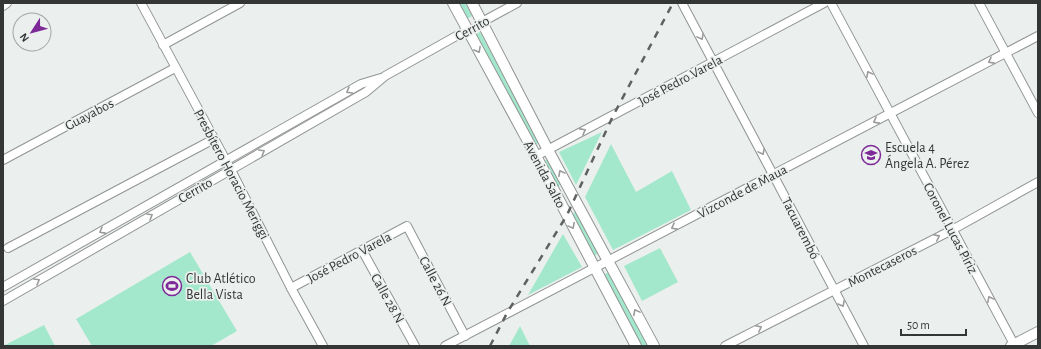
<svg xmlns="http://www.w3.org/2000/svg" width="1041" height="349" viewBox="0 0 1041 349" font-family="'Alegreya Sans',sans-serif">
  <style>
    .green { fill: #a3e8cc }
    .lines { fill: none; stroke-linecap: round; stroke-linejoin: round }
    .minor-casing { stroke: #909492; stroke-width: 10 }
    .tertiary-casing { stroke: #909492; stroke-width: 12 }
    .minor { stroke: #fff; stroke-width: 8 }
    .tertiary { stroke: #fff; stroke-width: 10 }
    .rail { stroke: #5f6260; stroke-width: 2.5; stroke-dasharray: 7 7; stroke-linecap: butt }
    .oneway { stroke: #9a9a9a }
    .labels { text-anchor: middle; stroke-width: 3.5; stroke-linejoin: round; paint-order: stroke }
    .street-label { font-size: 14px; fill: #343635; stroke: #ebf0ee }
    .poi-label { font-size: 14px; fill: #343635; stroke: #ebf0ee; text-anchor: start }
  </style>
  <rect width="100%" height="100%" fill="#ebf0ee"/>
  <!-- green -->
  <g class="green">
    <polygon points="458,3 465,3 472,16 467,19"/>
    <polygon points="480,32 540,142 535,145 474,35"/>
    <polygon points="602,132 576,185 559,152"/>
    <polygon points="611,144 636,192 672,171 691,210 613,250 585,197"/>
    <polygon points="549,159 561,182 558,189 544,161"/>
    <polygon points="576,209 599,253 594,256 572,216"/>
    <polygon points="563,234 582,267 528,295"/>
    <polygon points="660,248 678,282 642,301 624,266"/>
    <polygon points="190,252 237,331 211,346 92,346 76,319"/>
    <polygon points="609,272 648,346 640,346 603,275"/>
    <polygon points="44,325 55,346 3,346"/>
    <polygon points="520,326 530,346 509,346"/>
  </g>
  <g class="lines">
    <!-- minor casing -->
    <g class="minor-casing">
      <g id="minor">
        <polyline points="141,3 231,170 291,288 323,346"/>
        <polyline points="682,3 864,346"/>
        <polyline points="831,3 1015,346"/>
        <polyline points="979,3 1038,113"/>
        <polyline points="3,6 7,3"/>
        <polyline points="482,22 517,3"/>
        <polyline points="163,45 240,3"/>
        <polyline points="536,156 824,3"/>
        <polyline points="3,160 175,68"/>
        <polyline points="8,248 214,139"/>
        <polyline points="362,250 415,346"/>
        <polyline points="3,287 361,84 381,78"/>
        <polyline points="291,288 407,226 465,336"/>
        <polyline points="3,301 366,92 385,76 467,30"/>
        <polyline points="445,346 1038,36"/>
        <polyline points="725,346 952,230 1038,182"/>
      </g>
    </g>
    <!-- tertiary casing -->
    <g class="tertiary-casing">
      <g id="tertiary">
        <polyline points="453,3 536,156 636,346"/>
        <polyline points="472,3 548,150 654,346"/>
        <polyline points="1011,346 1038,332"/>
      </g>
    </g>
    <!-- minor -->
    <use href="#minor" class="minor"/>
    <!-- tertiary -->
    <use href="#tertiary" class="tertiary"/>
    <!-- rail -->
    <polyline class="rail" points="490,346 507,313 567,215 613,116 673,3"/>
  </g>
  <!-- one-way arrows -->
  <defs><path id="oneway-chevron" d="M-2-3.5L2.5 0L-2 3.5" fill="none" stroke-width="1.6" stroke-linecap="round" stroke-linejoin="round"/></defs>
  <g class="oneway">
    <use href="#oneway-chevron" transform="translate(701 37) rotate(62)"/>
    <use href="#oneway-chevron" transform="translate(478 50) rotate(61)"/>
    <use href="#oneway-chevron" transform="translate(991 61) rotate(152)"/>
    <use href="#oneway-chevron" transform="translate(869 74) rotate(-118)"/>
    <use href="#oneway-chevron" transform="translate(349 91) rotate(150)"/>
    <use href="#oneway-chevron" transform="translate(876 121) rotate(152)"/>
    <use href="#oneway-chevron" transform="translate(583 131) rotate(-28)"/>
    <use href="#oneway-chevron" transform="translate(262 152) rotate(-30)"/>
    <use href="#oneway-chevron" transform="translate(762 152) rotate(62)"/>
    <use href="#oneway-chevron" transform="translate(561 173) rotate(-118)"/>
    <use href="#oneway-chevron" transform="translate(150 216) rotate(-30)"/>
    <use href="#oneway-chevron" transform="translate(572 226) rotate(62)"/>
    <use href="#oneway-chevron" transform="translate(674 227) rotate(152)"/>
    <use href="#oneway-chevron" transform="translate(102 231) rotate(151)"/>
    <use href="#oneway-chevron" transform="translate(937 237) rotate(-27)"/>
    <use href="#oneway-chevron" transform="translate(37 281) rotate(-30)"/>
    <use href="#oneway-chevron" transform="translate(990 299) rotate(-118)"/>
    <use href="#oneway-chevron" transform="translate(842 304) rotate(61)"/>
    <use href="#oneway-chevron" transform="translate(636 312) rotate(-118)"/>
    <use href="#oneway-chevron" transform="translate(759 328) rotate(-27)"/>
  </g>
  <!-- icons -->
  <defs>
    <g id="school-ring" transform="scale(1)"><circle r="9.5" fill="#ebf0ee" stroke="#7e2998" stroke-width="1.5"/><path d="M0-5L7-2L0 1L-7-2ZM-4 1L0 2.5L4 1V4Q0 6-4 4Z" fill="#7e2998"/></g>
    <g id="stadium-ring" transform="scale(1)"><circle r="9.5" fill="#ebf0ee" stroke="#7e2998" stroke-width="1.5"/><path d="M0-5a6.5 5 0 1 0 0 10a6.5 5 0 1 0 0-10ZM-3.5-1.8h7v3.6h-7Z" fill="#7e2998"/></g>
  </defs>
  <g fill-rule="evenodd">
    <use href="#school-ring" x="871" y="155"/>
    <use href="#stadium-ring" x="172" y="286"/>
  </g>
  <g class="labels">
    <!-- street labels -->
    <g class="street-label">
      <text transform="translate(472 28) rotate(-29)" y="5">Cerrito</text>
      <text transform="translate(680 80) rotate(-28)" y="5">José Pedro Varela</text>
      <text transform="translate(89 114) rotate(-28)" y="5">Guayabos</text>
      <text transform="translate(232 174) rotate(62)" y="5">Presbítero Horacio Meriggi</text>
      <text transform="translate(545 174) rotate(62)" y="5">Avenida Salto</text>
      <text transform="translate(195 190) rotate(-30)" y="5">Cerrito</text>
      <text transform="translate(742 191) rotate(-28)" y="5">Vizconde de Maua</text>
      <text transform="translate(801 228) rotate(63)" y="5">Tacuarembó</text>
      <text transform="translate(951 228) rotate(62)" y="5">Coronel Lucas Píriz</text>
      <text transform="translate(349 257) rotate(-28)" y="5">José Pedro Varela</text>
      <text transform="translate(882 266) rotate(-27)" y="5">Montecaseros</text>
      <text transform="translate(436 281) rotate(62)" y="5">Calle 26 N</text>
      <text transform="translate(388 298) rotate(61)" y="5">Calle 28 N</text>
    </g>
    <!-- poi labels -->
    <g class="poi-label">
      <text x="885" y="152">Escuela 4<tspan x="885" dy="16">Ángela A. Pérez</tspan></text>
      <text x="186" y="283">Club Atlético<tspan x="186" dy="16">Bella Vista</tspan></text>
    </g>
  </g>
  <!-- border -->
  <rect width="1041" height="349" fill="none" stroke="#343635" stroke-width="8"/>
  <!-- north arrow -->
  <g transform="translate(32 32) rotate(234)"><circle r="19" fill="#ebf0ee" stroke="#a2a6a4"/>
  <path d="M0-3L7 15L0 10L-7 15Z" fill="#7e2998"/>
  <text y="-6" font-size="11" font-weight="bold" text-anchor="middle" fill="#343635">N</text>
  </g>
  <!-- scale -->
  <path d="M901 329v6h65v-6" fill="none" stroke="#343635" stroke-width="2"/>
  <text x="907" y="329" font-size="12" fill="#343635" stroke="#ebf0ee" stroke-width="3" paint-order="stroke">50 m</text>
</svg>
